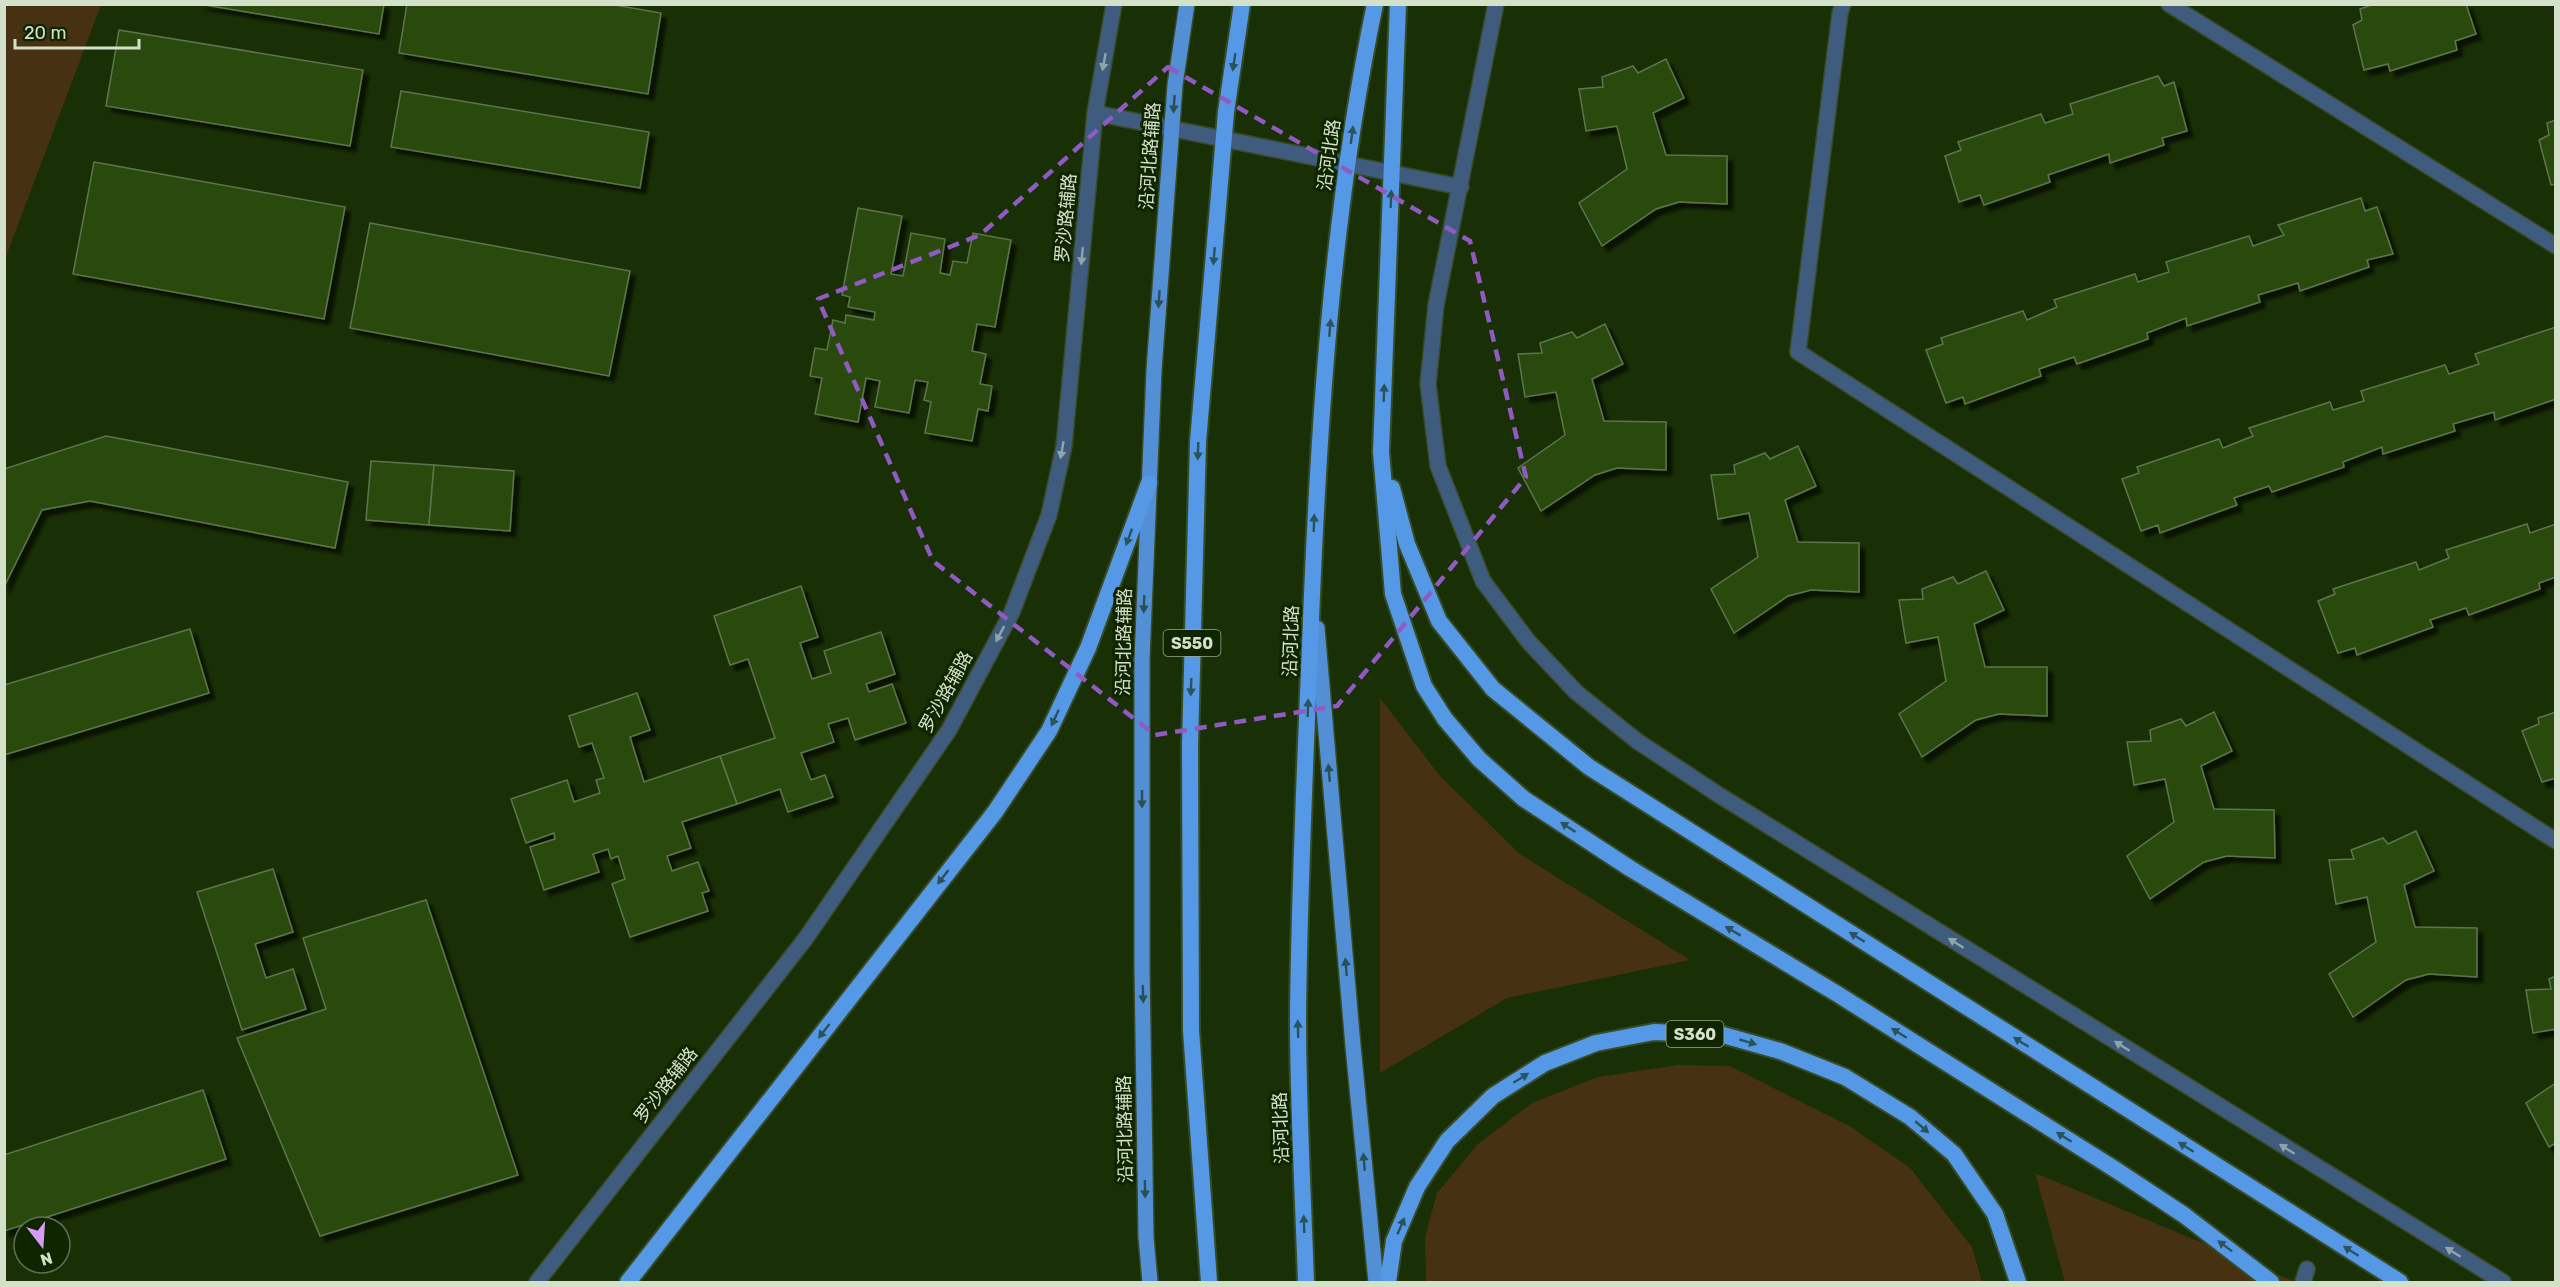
<svg xmlns="http://www.w3.org/2000/svg" width="2560" height="1287" viewBox="0 0 2560 1287" font-family="Rubik,'Noto Sans SC',sans-serif">
  <style>
    .green { fill: #473113 }
    .building { fill: #2b4811; stroke: #5c764b; stroke-width: 1.5; filter: url(#shadow) }
    .lines { fill: none; stroke-linecap: round; stroke-linejoin: round }
    .service-casing { stroke: #374b25; stroke-width: 18 }
    .minor-casing { stroke: #374b25; stroke-width: 18 }
    .primary-casing { stroke: #374b25; stroke-width: 18 }
    .trunk-casing { stroke: #374b25; stroke-width: 20 }
    .service { stroke: #3f5c7f; stroke-width: 15 }
    .minor { stroke: #3f5c7f; stroke-width: 15 }
    .primary { stroke: #528fd5; stroke-width: 15 }
    .trunk { stroke: #5598e6; stroke-width: 16 }
    .oneway { fill: #90a5a8 }
    .oneway2 { fill: #2b535c }
    .oneway3 { fill: #2a4f55 }
    .marked { fill: none; stroke: #9159c2; stroke-width: 4.5; stroke-dasharray: 12 8; stroke-linejoin: round }
    .labels { text-anchor: middle; stroke-width: 6; stroke-linejoin: round; paint-order: stroke }
    .shield { fill: #0f2500; stroke: #98a98d; stroke-width: 1.5 }
    .shield-label { font-size: 16px; font-weight: bold; fill: #d3e1ca }
    .street-label { font-size: 18px; fill: #d3e1ca; stroke: #0f2500 }
  </style>
  <defs>
    <filter id="shadow"><feDropShadow dx="5.5" dy="5.5" stdDeviation="1.5" flood-color="#0009"/></filter>
  </defs>
  <rect width="100%" height="100%" fill="#192f05"/>
  <!-- green -->
  <g class="green">
    <polygon points="5,4 101,5 5,259 4,5"/>
    <polygon points="1380,698 1440,776 1521,855 1690,960 1507,998 1380,1073"/>
    <polygon points="1678,1065 1730,1066 1851,1127 1910,1168 1972,1247 1982,1282 1426,1282 1425,1237 1437,1193 1478,1144 1532,1103 1598,1077"/>
    <polygon points="2035,1173 2296,1282 2065,1282"/>
  </g>
  <!-- building -->
  <g class="building">
    <polygon points="199,4 384,4 379,34"/>
    <polygon points="407,4 609,4 661,13 648,94 399,53"/>
    <polygon points="2374,4 2466,4 2476,34 2455,41 2457,50 2390,71 2388,64 2364,70 2353,25 2362,20 2360,9"/>
    <polygon points="119,30 363,70 350,146 106,106"/>
    <polygon points="1666,59 1684,98 1653,113 1666,155 1727,156 1727,204 1679,202 1656,209 1602,246 1579,203 1627,169 1617,126 1586,131 1579,89 1603,87 1602,77 1633,66 1638,73"/>
    <polygon points="2158,76 2164,86 2174,82 2187,131 2162,138 2164,145 2110,163 2109,154 2048,175 2050,182 1984,205 1980,195 1959,202 1945,156 1961,150 1958,142 2041,114 2045,123 2073,114 2070,104"/>
    <polygon points="401,91 649,132 640,188 391,147"/>
    <polygon points="2556,120 2556,184 2551,185 2539,140 2549,135 2547,123"/>
    <polygon points="94,162 345,207 324,319 73,274"/>
    <polygon points="2361,198 2365,211 2377,207 2393,254 2367,260 2369,267 2300,291 2298,283 2258,295 2260,302 2187,326 2186,318 2147,333 2148,339 2077,364 2074,357 2039,369 2041,376 1965,404 1963,397 1946,403 1926,350 1943,344 1941,338 2023,311 2027,320 2057,307 2054,300 2135,274 2138,282 2169,272 2166,262 2249,236 2253,246 2284,235 2278,225"/>
    <polygon points="858,208 902,216 891,274 903,276 911,233 945,239 940,273 950,275 953,261 967,263 973,233 1011,240 995,327 977,324 972,351 986,354 980,384 992,386 988,411 978,409 972,441 925,433 931,402 924,400 928,382 915,380 909,413 875,407 880,381 866,378 858,422 815,414 822,378 810,376 815,348 827,350 833,320 845,323 846,315 874,320 875,312 848,307 850,297 842,295"/>
    <polygon points="370,223 630,271 609,376 350,328"/>
    <polygon points="1605,324 1623,364 1592,379 1604,421 1666,422 1666,470 1617,468 1595,475 1541,511 1518,468 1565,435 1556,392 1525,397 1518,354 1542,353 1540,343 1572,332 1577,338"/>
    <polygon points="2556,327 2556,399 2495,420 2494,412 2453,424 2455,431 2383,454 2382,447 2343,462 2344,467 2272,492 2269,486 2234,498 2237,505 2160,533 2158,525 2141,531 2122,479 2139,473 2137,467 2219,439 2223,448 2253,436 2249,428 2330,402 2333,410 2364,401 2361,391 2445,365 2449,374 2479,364 2475,354"/>
    <polygon points="106,436 348,482 335,548 90,501 42,510 4,587 4,469"/>
    <polygon points="1798,446 1816,486 1785,500 1798,542 1859,543 1859,592 1811,590 1788,596 1734,633 1711,589 1758,557 1749,513 1718,519 1711,475 1735,474 1734,465 1765,453 1770,459"/>
    <polygon points="371,461 434,465 429,525 366,520"/>
    <polygon points="434,465 514,471 510,531 429,525"/>
    <polygon points="2527,524 2530,533 2556,524 2556,577 2539,583 2540,589 2469,615 2466,608 2430,620 2433,627 2357,655 2355,648 2338,653 2318,601 2335,594 2333,589 2416,562 2419,570 2449,558 2446,550"/>
    <polygon points="1986,571 2004,610 1974,624 1985,667 2047,667 2047,716 1999,714 1976,720 1922,757 1899,714 1946,681 1938,637 1906,643 1899,600 1923,599 1922,589 1953,577 1958,584"/>
    <polygon points="801,586 818,637 800,643 812,679 831,673 824,651 881,632 895,674 866,684 869,692 892,684 906,723 855,740 848,718 828,724 834,742 801,753 811,780 825,775 833,797 788,812 780,789 737,804 720,756 775,738 748,659 730,665 714,616"/>
    <polygon points="190,629 209,693 4,755 4,685"/>
    <polygon points="637,693 650,730 630,737 644,782 720,756 737,804 682,822 691,848 667,856 672,871 698,862 709,891 702,893 708,911 630,937 612,884 625,879 618,856 611,859 608,849 593,854 599,872 544,890 530,847 555,839 554,833 526,843 511,799 567,780 574,802 600,793 596,780 604,778 592,743 579,747 569,716"/>
    <polygon points="2214,712 2232,751 2201,766 2214,809 2274,810 2275,858 2227,856 2204,862 2150,899 2127,856 2174,822 2165,779 2134,785 2127,742 2151,741 2150,730 2181,719 2186,726"/>
    <polygon points="2556,712 2556,778 2542,782 2522,731 2539,724 2538,718"/>
    <polygon points="2416,831 2434,871 2404,885 2415,927 2477,928 2477,977 2429,974 2406,980 2353,1017 2329,974 2376,942 2367,897 2336,904 2329,860 2354,859 2351,850 2383,838 2388,844"/>
    <polygon points="273,869 293,932 255,944 266,978 293,969 306,1009 242,1030 197,892"/>
    <polygon points="426,900 518,1175 320,1236 237,1038 326,1009 303,938"/>
    <polygon points="2556,976 2556,1029 2533,1033 2526,990 2551,989 2549,979"/>
    <polygon points="2556,1083 2556,1143 2549,1147 2526,1103"/>
    <polygon points="203,1090 226,1159 4,1231 4,1155"/>
  </g>
  <g class="lines">
    <!-- service casing -->
    <g class="service-casing">
      <g id="service">
        <polyline points="1496,4 1436,305 1428,384 1438,466 1483,581 1528,641 1576,692 1637,741 1719,795 2503,1282"/>
        <polyline points="1095,113 1461,187"/>
        <polyline points="537,1282 806,938 949,730 1012,612 1049,515 1064,446 1095,113 1114,4"/>
        <polyline points="2303,1282 2307,1269"/>
      </g>
    </g>
    <!-- minor casing -->
    <g class="minor-casing">
      <g id="minor">
        <polyline points="1843,4 1840,13 1798,352 2556,841"/>
        <polyline points="2169,4 2556,246"/>
      </g>
    </g>
    <!-- primary casing -->
    <g class="primary-casing">
      <g id="primary">
        <polyline points="1317,628 1353,1046 1376,1282"/>
        <polyline points="1150,1282 1146,1237 1142,966 1142,659 1154,370 1175,85 1187,4"/>
      </g>
    </g>
    <!-- trunk casing -->
    <g class="trunk-casing">
      <g id="trunk">
        <polyline points="1398,4 1381,452 1393,594 1424,686 1445,719 1479,759 1524,799 1631,869 1839,995 2113,1168 2184,1215 2271,1282"/>
        <polyline points="1392,488 1407,544 1439,621 1493,689 1589,767 2400,1282"/>
        <polyline points="628,1282 995,812 1049,731 1088,648 1149,483"/>
        <polyline points="1209,1282 1191,1030 1190,745 1198,442 1226,112 1242,4"/>
        <path d="M1306,1282C1303,1195 1298,1106 1298,1018C1299,894 1305,769 1310,645C1318,431 1331,215 1375,4"/>
        <polyline points="1388,1282 1394,1241 1417,1187 1447,1141 1493,1096 1545,1063 1596,1043 1654,1032 1723,1035 1780,1051 1845,1077 1910,1117 1954,1154 1995,1214 2018,1282"/>
      </g>
    </g>
    <!-- service -->
    <use href="#service" class="service"/>
    <!-- minor -->
    <use href="#minor" class="minor"/>
    <!-- primary -->
    <use href="#primary" class="primary"/>
    <!-- trunk -->
    <use href="#trunk" class="trunk"/>
  </g>
  <!-- one-way arrows -->
  <defs><path id="oneway-solid" d="M-6-.8H1V-3.2L6.5 0L1 3.2V.8H-6Z" transform="scale(1.5)"/></defs>
  <g class="oneway">
    <use href="#oneway-solid" transform="translate(1104 62) rotate(100)"/>
    <use href="#oneway-solid" transform="translate(1082 256) rotate(95)"/>
    <use href="#oneway-solid" transform="translate(1062 450) rotate(100)"/>
    <use href="#oneway-solid" transform="translate(1000 634) rotate(118)"/>
    <use href="#oneway-solid" transform="translate(1956 943) rotate(-148)"/>
    <use href="#oneway-solid" transform="translate(2122 1046) rotate(-148)"/>
    <use href="#oneway-solid" transform="translate(2287 1149) rotate(-148)"/>
    <use href="#oneway-solid" transform="translate(2453 1252) rotate(-148)"/>
  </g>
  <g class="oneway2">
    <use href="#oneway-solid" transform="translate(1234 62) rotate(99)"/>
    <use href="#oneway-solid" transform="translate(1352 135) rotate(-82)"/>
    <use href="#oneway-solid" transform="translate(1391 199) rotate(-88)"/>
    <use href="#oneway-solid" transform="translate(1214 256) rotate(95)"/>
    <use href="#oneway-solid" transform="translate(1330 328) rotate(-85)"/>
    <use href="#oneway-solid" transform="translate(1384 393) rotate(-88)"/>
    <use href="#oneway-solid" transform="translate(1198 451) rotate(92)"/>
    <use href="#oneway-solid" transform="translate(1314 523) rotate(-88)"/>
    <use href="#oneway-solid" transform="translate(1129 537) rotate(110)"/>
    <use href="#oneway-solid" transform="translate(1191 687) rotate(92)"/>
    <use href="#oneway-solid" transform="translate(1308 708) rotate(-88)"/>
    <use href="#oneway-solid" transform="translate(1055 718) rotate(115)"/>
    <use href="#oneway-solid" transform="translate(1568 827) rotate(-147)"/>
    <use href="#oneway-solid" transform="translate(943 877) rotate(128)"/>
    <use href="#oneway-solid" transform="translate(1733 931) rotate(-149)"/>
    <use href="#oneway-solid" transform="translate(1857 937) rotate(-148)"/>
    <use href="#oneway-solid" transform="translate(1298 1029) rotate(-91)"/>
    <use href="#oneway-solid" transform="translate(824 1031) rotate(128)"/>
    <use href="#oneway-solid" transform="translate(1899 1033) rotate(-148)"/>
    <use href="#oneway-solid" transform="translate(1748 1042) rotate(16)"/>
    <use href="#oneway-solid" transform="translate(2021 1042) rotate(-148)"/>
    <use href="#oneway-solid" transform="translate(1521 1078) rotate(-32)"/>
    <use href="#oneway-solid" transform="translate(1922 1127) rotate(41)"/>
    <use href="#oneway-solid" transform="translate(2064 1137) rotate(-148)"/>
    <use href="#oneway-solid" transform="translate(2186 1147) rotate(-148)"/>
    <use href="#oneway-solid" transform="translate(1304 1224) rotate(-92)"/>
    <use href="#oneway-solid" transform="translate(1401 1226) rotate(-67)"/>
    <use href="#oneway-solid" transform="translate(2225 1246) rotate(-143)"/>
    <use href="#oneway-solid" transform="translate(2351 1251) rotate(-148)"/>
  </g>
  <g class="oneway3">
    <use href="#oneway-solid" transform="translate(1174 104) rotate(94)"/>
    <use href="#oneway-solid" transform="translate(1159 299) rotate(94)"/>
    <use href="#oneway-solid" transform="translate(1144 604) rotate(92)"/>
    <use href="#oneway-solid" transform="translate(1329 773) rotate(-95)"/>
    <use href="#oneway-solid" transform="translate(1142 799) rotate(90)"/>
    <use href="#oneway-solid" transform="translate(1346 967) rotate(-95)"/>
    <use href="#oneway-solid" transform="translate(1143 994) rotate(89)"/>
    <use href="#oneway-solid" transform="translate(1364 1162) rotate(-95)"/>
    <use href="#oneway-solid" transform="translate(1145 1189) rotate(89)"/>
  </g>
  <!-- marked area -->
  <path class="marked" d="M1168,67L1470,241L1526,477L1337,706L1155,735L933,561L818,299L980,235Z"/>
  <g class="labels">
    <!-- shield labels -->
    <g class="shield">
      <rect x="1163.5" y="630" width="57" height="26" rx="4.5"/>
      <rect x="1666.5" y="1021" width="57" height="26" rx="4.5"/>
    </g>
    <g class="shield-label">
      <text x="1192" y="649">S550</text>
      <text x="1695" y="1040">S360</text>
    </g>
    <!-- street labels -->
    <g class="street-label">
      <text transform="translate(1329 155) rotate(-82)" y="6">沿河北路</text>
      <text transform="translate(1150 156) rotate(-86)" y="6">沿河北路辅路</text>
      <text transform="translate(1066 218) rotate(-85)" y="6">罗沙路辅路</text>
      <text transform="translate(1291 641) rotate(-88)" y="6">沿河北路</text>
      <text transform="translate(1124 642) rotate(-89)" y="6">沿河北路辅路</text>
      <text transform="translate(946 692) rotate(-61)" y="6">罗沙路辅路</text>
      <text transform="translate(666 1085) rotate(-52)" y="6">罗沙路辅路</text>
      <text transform="translate(1281 1128) rotate(-92)" y="6">沿河北路</text>
      <text transform="translate(1125 1129) rotate(-91)" y="6">沿河北路辅路</text>
    </g>
  </g>
  <!-- border -->
  <rect width="2560" height="1287" fill="none" stroke="#d3e1ca" stroke-width="12"/>
  <!-- north arrow -->
  <g transform="translate(42 1245) rotate(163)"><circle r="28" fill="#0f2500" stroke="#5d7051" stroke-width="1.5"/>
  <path d="M0-4.5L10 22L0 15L-10 22Z" fill="#d89bf8"/>
  <text y="-9" font-size="16" font-weight="bold" text-anchor="middle" fill="#d3e1ca">N</text>
  </g>
  <!-- scale -->
  <path d="M15 39v9h124v-9" fill="none" stroke="#d3e1ca" stroke-width="3"/>
  <text x="24" y="39" font-size="18" fill="#d3e1ca" stroke="#0f2500" stroke-width="4.5" paint-order="stroke">20 m</text>
</svg>
